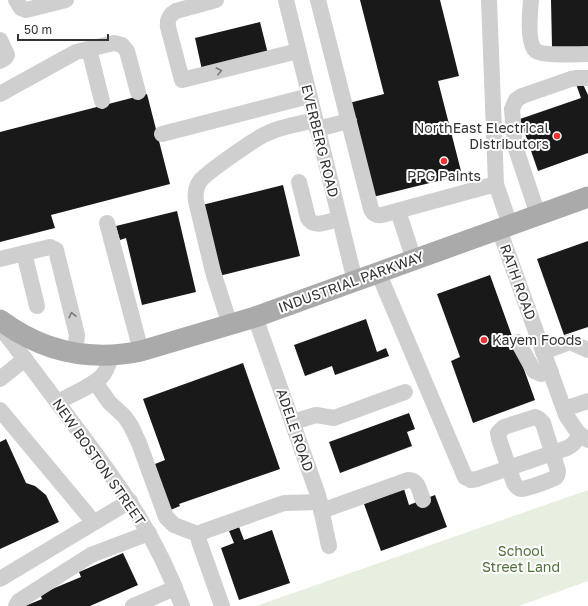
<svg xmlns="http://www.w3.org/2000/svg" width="588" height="606" viewBox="0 0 588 606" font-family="'Golos Text',sans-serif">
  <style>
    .green { fill: #e7efe0 }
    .building { fill: #191919 }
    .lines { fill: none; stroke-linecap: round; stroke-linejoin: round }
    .minor { stroke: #cfcfcf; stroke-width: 16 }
    .major { stroke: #aaa; stroke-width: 21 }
    .oneway { stroke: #797979 }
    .poi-dot { fill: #eb3331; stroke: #fff; stroke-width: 1.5 }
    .labels { text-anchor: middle; stroke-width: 4; stroke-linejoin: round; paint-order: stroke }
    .poi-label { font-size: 14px; fill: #323232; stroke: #fff; text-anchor: end }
    .street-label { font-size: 14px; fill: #323232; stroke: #fff }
    .park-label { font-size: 14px; fill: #50703d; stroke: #fff }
  </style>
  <rect width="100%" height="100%" fill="#fff"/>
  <!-- green -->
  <polygon class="green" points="588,490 588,581 519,606 256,606"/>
  <!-- building -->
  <g class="building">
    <polygon points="360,0 440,0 459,76 438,81 462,175 373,197 349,103 384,94"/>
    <polygon points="551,0 588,0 588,47 552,47"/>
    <polygon points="260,22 268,54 202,70 195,38"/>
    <polygon points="582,82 588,95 588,153 538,171 520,119 581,98 576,84"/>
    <polygon points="147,94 170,184 51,215 55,228 0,242 0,132"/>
    <polygon points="283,185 300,256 219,276 202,205"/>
    <polygon points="177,211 196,292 142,305 126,238 120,240 116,226"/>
    <polygon points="588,241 588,327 564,335 537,259"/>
    <polygon points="490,275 535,400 473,423 451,361 460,357 437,294"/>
    <polygon points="366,319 377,352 386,348 389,356 335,375 332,366 305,376 294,345"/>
    <polygon points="243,363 280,469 179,504 180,506 168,511 155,464 165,460 143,399"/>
    <polygon points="409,413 415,429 407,432 412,446 340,473 329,442"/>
    <polygon points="6,439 26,483 35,486 46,495 59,522 0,549 0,442"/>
    <polygon points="404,489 409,505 435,495 447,527 381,551 364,504"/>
    <polygon points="239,527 244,540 272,530 290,583 239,600 221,548 234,543 229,531"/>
    <polygon points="123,553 138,585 90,606 25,606 42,599 40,594 81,577 79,572"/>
  </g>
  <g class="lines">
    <!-- minor -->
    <g class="minor">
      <polyline points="16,0 21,8 26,10 66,0"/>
      <path d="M216,0L176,11C169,15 167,20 168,27L182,80L298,51"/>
      <polyline points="286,0 355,281"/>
      <path d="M318,0L371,209C373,214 377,216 382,215L496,184"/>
      <polyline points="489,0 496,184 510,225"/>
      <path d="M531,0C530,11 527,44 536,51C543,56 577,54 588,54"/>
      <polyline points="0,40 7,55 5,58 0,61"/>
      <polyline points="89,49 102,101"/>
      <polyline points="0,94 76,52 114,43 122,45 127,51 138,92"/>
      <polyline points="317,129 349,121"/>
      <polyline points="162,134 309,96"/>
      <path d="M299,182L308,218C314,229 329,221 339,219"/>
      <polyline points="398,211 414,260"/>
      <polyline points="538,215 515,146 512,109 516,100 522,96 571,79 577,78 588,78"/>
      <polyline points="107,223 141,351"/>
      <polyline points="499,229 566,415 578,433 588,440"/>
      <polyline points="24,253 37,306"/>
      <polyline points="0,259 50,247 56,250 77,335 75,353"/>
      <polyline points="378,272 465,477 471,480 477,479 567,448 572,445 581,435"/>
      <polyline points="255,317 318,495 329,546"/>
      <path d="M230,325L213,272L196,201C195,194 196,187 200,181C206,173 257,137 268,133C282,126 300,124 315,120"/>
      <path d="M0,327C28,362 54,398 81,434C123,490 158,539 182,606"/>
      <polyline points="518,342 534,371 541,374 551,372"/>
      <polyline points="543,352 570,342 588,350"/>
      <polyline points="0,379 25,359"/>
      <polyline points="95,382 109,402 125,417 131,426 139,443 166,517 174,525 200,535"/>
      <path d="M57,402C71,395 91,387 102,376C107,371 109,363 111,356"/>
      <polyline points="564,409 588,401"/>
      <polyline points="0,410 86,513 93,522"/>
      <path d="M535,417L539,419L543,423L558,471C558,474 558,475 556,477C552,480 526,489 521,489C517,488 516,486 514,483L499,439L498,433L504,427Z"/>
      <polyline points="293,422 316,415 334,418 405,392"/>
      <path d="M321,511L408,480C419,480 419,491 423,500"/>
      <polyline points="0,579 130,501"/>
      <polyline points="16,606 19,601 91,555 149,533"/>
      <polyline points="133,606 175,588"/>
      <polyline points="222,606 199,541 199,536 202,532 284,503 320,502"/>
    </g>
    <!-- major -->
    <path class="major" d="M0,320C43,352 89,362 141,351L255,317L588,197"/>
  </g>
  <!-- one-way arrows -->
  <defs><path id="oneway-chevron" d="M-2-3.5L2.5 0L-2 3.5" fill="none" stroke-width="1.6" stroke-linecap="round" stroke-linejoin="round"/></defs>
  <g class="oneway">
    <use href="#oneway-chevron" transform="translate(219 71) rotate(-14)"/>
    <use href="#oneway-chevron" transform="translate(72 315) rotate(-103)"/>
  </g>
  <!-- markers -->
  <g class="poi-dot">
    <circle cx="557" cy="136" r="4"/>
    <circle cx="444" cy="161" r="4"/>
    <circle cx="484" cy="340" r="4"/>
  </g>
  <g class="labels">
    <!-- poi labels -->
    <g class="poi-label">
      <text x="549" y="133">NorthEast Electrical<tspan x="549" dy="16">Distributors</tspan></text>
      <text x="444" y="181" text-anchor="middle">PPG Paints</text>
      <text x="492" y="345" text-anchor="start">Kayem Foods</text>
    </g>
    <!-- street labels -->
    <g class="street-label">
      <text transform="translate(320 141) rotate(76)" y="5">EVERBERG ROAD</text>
      <text transform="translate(351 282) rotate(-20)" y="5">INDUSTRIAL PARKWAY</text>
      <text transform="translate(518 282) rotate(70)" y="5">RATH ROAD</text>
      <text transform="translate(295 430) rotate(71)" y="5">ADELE ROAD</text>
      <text transform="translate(99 462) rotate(55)" y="5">NEW BOSTON STREET</text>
    </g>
    <!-- park labels -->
    <g class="park-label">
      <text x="521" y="556">School<tspan x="521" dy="16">Street Land</tspan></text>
    </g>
  </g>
  <!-- scale -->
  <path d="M18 34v6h90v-6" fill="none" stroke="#323232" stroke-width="2"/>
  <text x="24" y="34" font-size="12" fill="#323232" stroke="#ffffff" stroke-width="3" paint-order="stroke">50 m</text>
</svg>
